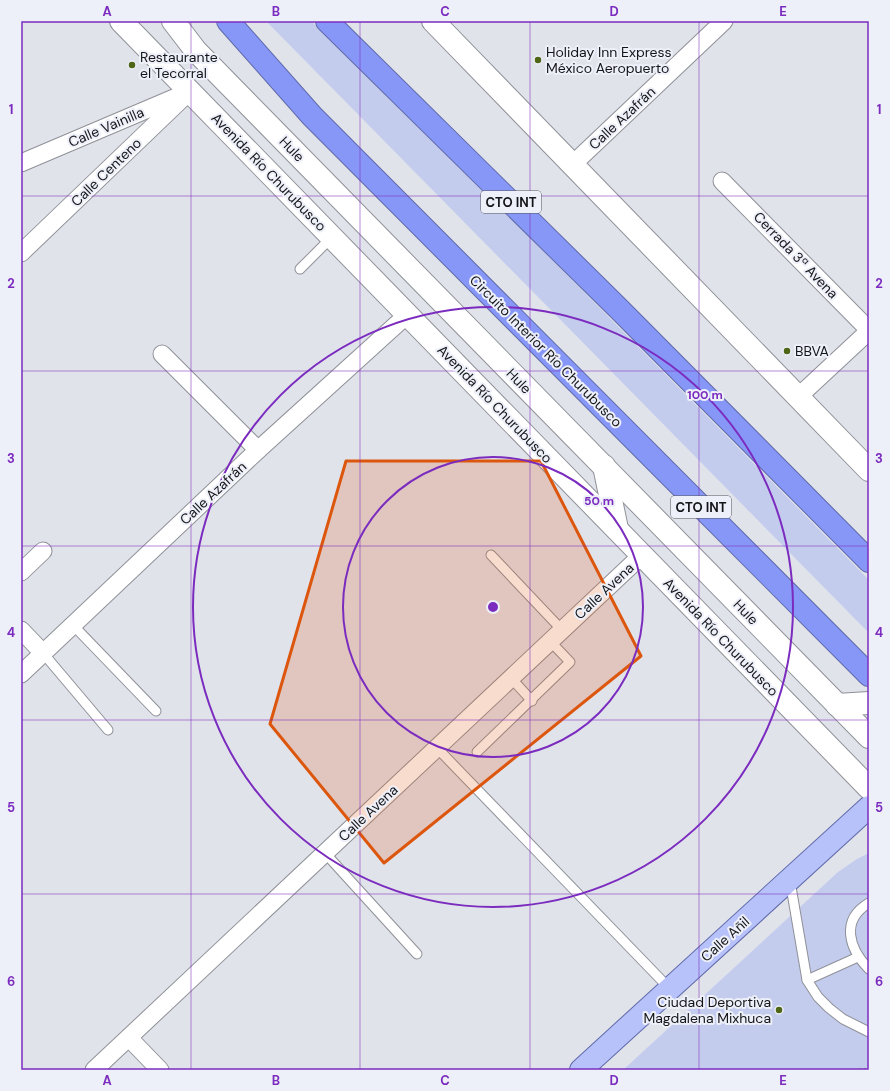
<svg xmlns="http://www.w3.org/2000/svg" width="890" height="1091" viewBox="0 0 890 1091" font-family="'DM Sans',sans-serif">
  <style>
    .green { fill: #c4ccee }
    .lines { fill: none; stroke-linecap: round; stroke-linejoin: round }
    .service-casing { stroke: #8f9198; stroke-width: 11 }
    .minor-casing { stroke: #8f9198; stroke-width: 19 }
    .secondary-casing { stroke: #8f9198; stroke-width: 24 }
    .primary-casing { stroke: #5f6aa9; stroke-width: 24 }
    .motorway-casing { stroke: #5f6aa9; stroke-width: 24 }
    .path { stroke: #787a7f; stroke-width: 2.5; stroke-dasharray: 2 3; stroke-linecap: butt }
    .service { stroke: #fff; stroke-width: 9 }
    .minor { stroke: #fff; stroke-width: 17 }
    .secondary { stroke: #fff; stroke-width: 22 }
    .primary { stroke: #b7c1fa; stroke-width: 22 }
    .motorway { stroke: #8797f7; stroke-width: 22 }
    .marked { fill: #dd560d; fill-opacity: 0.2; stroke: #dd560d; stroke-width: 3; stroke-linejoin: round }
    .grid { fill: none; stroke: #7b2cbf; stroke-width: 1; stroke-opacity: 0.55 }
    .ring { fill: none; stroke: #7b2cbf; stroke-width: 2 }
    .poi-dot { fill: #4e6615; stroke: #eef0f9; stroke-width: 1.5 }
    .labels { text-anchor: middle; stroke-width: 4; stroke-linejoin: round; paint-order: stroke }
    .shield { fill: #eef0f9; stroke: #55575c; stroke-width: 1 }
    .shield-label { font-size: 13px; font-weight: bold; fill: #141518 }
    .poi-label { font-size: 14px; fill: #141518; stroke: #eef0f9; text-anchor: start }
    .street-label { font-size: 14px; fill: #141518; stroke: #eef0f9 }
    .centre { fill: #7b2cbf; stroke: #eef0f9; stroke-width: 2 }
    .ring-label { font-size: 12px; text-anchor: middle; font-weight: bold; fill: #7b2cbf; stroke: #eef0f9; stroke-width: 4; stroke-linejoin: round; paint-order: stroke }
    .neatline { fill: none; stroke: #7b2cbf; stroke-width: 1.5 }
    .grid-label { font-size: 13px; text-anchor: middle; font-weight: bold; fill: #7b2cbf }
  </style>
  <rect width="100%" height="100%" fill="#e1e3eb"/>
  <!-- green -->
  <g class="green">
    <polygon points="266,21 311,21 405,111 869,580 869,633"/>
    <polygon points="869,853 869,1070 623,1070 838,872 857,859"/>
  </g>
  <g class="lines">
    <!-- service casing -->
    <g class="service-casing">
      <g id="service">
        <polyline points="300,269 332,237"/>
        <polyline points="491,555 562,630"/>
        <polyline points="73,625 156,711"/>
        <polyline points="43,653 108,730"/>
        <polyline points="511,678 532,701"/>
        <polyline points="437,748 670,989"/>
        <polyline points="477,752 570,662 550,641"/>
        <polyline points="325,853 417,954"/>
        <polyline points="790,881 807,980 818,997 829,1008 843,1019 869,1032"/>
        <path d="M869,903C840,920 849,949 869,969"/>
        <polyline points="807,980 858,957"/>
      </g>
    </g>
    <!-- minor casing -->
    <g class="minor-casing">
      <g id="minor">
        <polyline points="21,163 181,95"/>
        <polyline points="572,165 724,21"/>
        <polyline points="722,181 869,330"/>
        <polyline points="21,253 190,91"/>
        <polyline points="162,354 258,450"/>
        <polyline points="798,397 869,331"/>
        <polyline points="21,572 43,551"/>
        <polyline points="21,630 43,653"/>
        <polyline points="21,674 258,450 408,314"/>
        <polyline points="129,1038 160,1070"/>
        <polyline points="94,1070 642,555"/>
      </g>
    </g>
    <!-- secondary casing -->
    <g class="secondary-casing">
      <g id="secondary">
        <polyline points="121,21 869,788"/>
        <polyline points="173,21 196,51 869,737"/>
        <polyline points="433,21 869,470"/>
        <polyline points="604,466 617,529"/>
        <polyline points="837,705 869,703"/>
      </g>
    </g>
    <!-- primary casing -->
    <g class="primary-casing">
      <polyline id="primary" points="581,1070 869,807"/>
    </g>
    <!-- motorway casing -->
    <g class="motorway-casing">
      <g id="motorway">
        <polyline points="228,21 312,116 869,675"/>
        <polyline points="327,21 621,311 869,561"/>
      </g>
    </g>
    <!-- path -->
    <polyline class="path" points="859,1070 869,1069"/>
    <!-- service -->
    <use href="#service" class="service"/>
    <!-- minor -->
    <use href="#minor" class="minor"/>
    <!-- secondary -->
    <use href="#secondary" class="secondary"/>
    <!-- primary -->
    <use href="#primary" class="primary"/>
    <!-- motorway -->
    <use href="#motorway" class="motorway"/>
  </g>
  <!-- marked area -->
  <path class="marked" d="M346,461H541L641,656L384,863L270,724Z"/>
  <!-- grid -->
  <path class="grid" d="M191,21V1070M360,21V1070M530,21V1070M699,21V1070M21,196H869M21,371H869M21,546H869M21,720H869M21,894H869"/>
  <!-- distance rings -->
  <g class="ring">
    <circle cx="493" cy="607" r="150"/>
    <circle cx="493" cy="607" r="300"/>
  </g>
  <!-- markers -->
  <g class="poi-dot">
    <circle cx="538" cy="60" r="4"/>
    <circle cx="132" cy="65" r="4"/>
    <circle cx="787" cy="351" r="4"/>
    <circle cx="779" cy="1010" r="4"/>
  </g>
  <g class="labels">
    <!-- shield labels -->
    <g class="shield">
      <rect x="481" y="191" width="60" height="22" rx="3"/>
      <rect x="671" y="496" width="60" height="22" rx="3"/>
    </g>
    <g class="shield-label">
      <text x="511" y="207">CTO INT</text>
      <text x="701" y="512">CTO INT</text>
    </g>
    <!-- poi labels -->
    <g class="poi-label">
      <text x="546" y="57">Holiday Inn Express<tspan x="546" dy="16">México Aeropuerto</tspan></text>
      <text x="140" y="62">Restaurante<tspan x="140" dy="16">el Tecorral</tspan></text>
      <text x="795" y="356">BBVA</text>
      <text x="771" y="1007" text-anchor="end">Ciudad Deportiva<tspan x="771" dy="16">Magdalena Mixhuca</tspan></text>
    </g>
    <!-- street labels -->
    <g class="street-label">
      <text transform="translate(622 118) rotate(-43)" y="5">Calle Azafrán</text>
      <text transform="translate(106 127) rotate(-23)" y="5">Calle Vainilla</text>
      <text transform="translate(292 149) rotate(46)" y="5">Hule</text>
      <text transform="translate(106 172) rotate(-44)" y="5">Calle Centeno</text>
      <text transform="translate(269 172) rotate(46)" y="5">Avenida Río Churubusco</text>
      <text transform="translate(796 255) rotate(46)" y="5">Cerrada 3ª Avena</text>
      <text transform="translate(546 351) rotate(45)" y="5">Circuito Interior Río Churubusco</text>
      <text transform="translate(519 381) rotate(46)" y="5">Hule</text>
      <text transform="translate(495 404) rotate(46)" y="5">Avenida Río Churubusco</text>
      <text transform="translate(213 493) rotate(-43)" y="5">Calle Azafrán</text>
      <text transform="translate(604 591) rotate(-43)" y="5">Calle Avena</text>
      <text transform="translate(746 612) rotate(46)" y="5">Hule</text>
      <text transform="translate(721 637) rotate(46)" y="5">Avenida Río Churubusco</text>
      <text transform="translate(368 813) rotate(-43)" y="5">Calle Avena</text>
      <text transform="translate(725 939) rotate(-42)" y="5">Calle Añil</text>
    </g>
  </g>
  <circle cx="493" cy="607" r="6" class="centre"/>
  <g class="ring-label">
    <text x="705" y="399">100 m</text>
    <text x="599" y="505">50 m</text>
  </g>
  <!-- border -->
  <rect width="890" height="1091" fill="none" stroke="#eef0f9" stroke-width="44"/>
  <rect x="22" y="22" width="846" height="1047" class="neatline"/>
  <g class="grid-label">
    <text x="107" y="16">A</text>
    <text x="276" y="16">B</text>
    <text x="445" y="16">C</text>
    <text x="614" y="16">D</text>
    <text x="783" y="16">E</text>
    <text x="11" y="114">1</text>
    <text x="879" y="114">1</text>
    <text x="11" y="288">2</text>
    <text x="879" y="288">2</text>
    <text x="11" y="463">3</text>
    <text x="879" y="463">3</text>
    <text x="11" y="637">4</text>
    <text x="879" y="637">4</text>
    <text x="11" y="812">5</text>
    <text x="879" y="812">5</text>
    <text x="11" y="986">6</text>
    <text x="879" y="986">6</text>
    <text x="107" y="1085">A</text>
    <text x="276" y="1085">B</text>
    <text x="445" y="1085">C</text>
    <text x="614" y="1085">D</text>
    <text x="783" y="1085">E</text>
  </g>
</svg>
